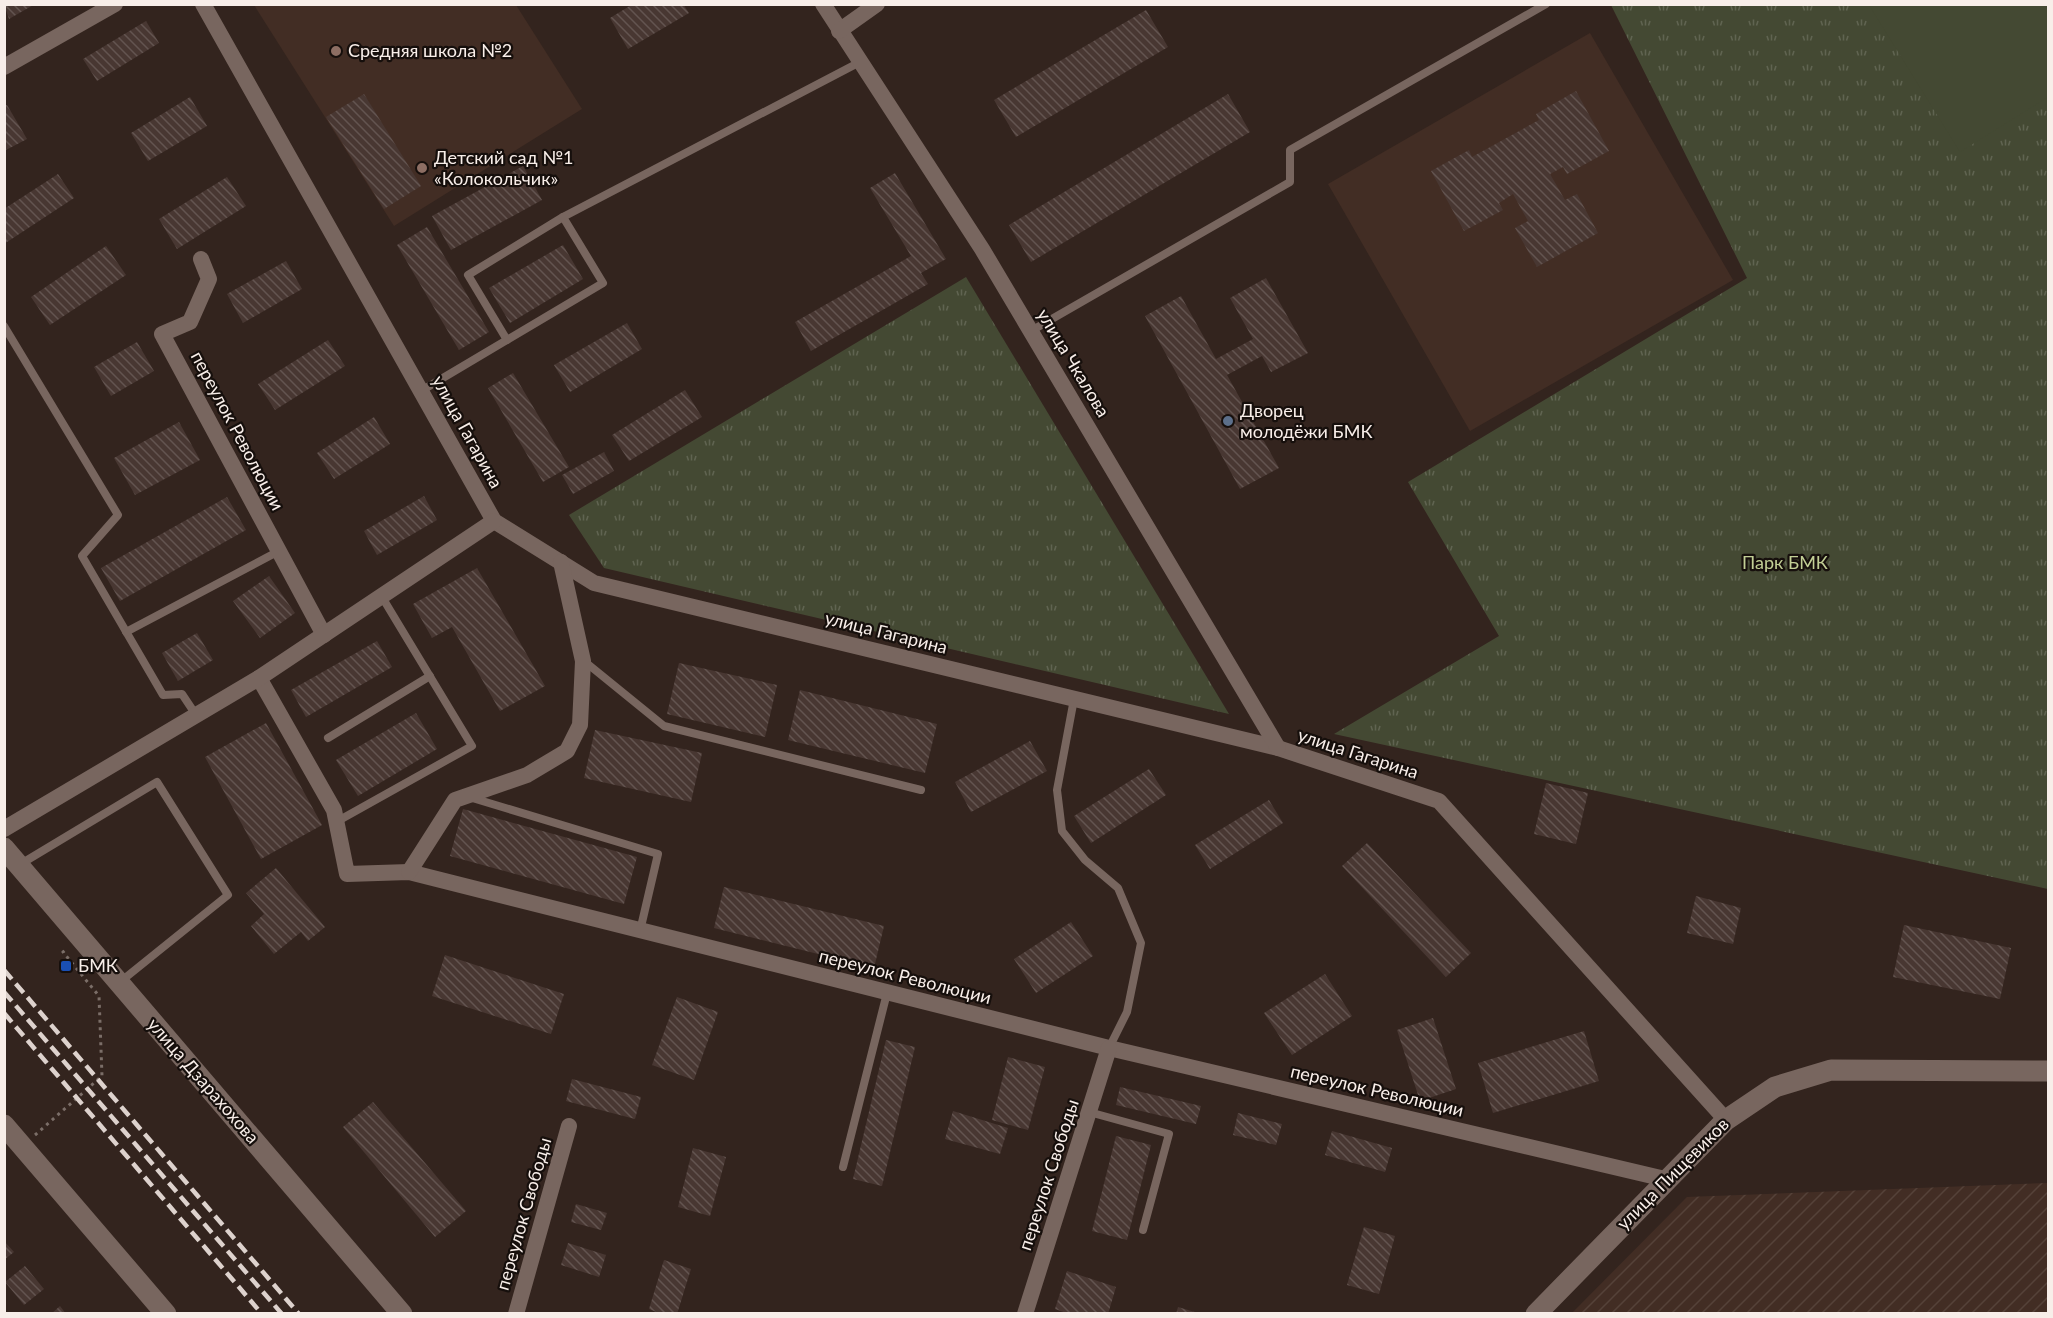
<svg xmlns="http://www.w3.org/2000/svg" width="2053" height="1318" viewBox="0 0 2053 1318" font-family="Lato,sans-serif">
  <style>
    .built { fill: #422d24 }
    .industrial { fill: url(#industrial-furrows) }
    .park { fill: url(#park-tufts) }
    .pitch { fill: #444933 }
    .building { fill: url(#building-back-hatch) }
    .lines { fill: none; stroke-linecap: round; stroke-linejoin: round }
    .path { stroke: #7b6e68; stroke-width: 3; stroke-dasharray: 3 4.5; stroke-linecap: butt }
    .service { stroke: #78665f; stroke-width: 8 }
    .minor { stroke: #78665f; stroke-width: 16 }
    .tertiary { stroke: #78665f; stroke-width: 21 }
    .rail { stroke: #ddd2cd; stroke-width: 4.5; stroke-dasharray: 12 6; stroke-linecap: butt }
    .education-dot { fill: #8d6e63; stroke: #160f0c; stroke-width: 2 }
    .service-dot { fill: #5c6f8a; stroke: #160f0c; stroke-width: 2 }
    .transit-dot { fill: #1a4fb4; stroke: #160f0c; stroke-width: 2 }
    .labels { text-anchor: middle; stroke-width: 4.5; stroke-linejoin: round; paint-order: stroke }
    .poi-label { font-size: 18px; fill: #f8eee9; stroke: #160f0c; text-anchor: start }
    .street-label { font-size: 18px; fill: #f8eee9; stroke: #160f0c }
    .park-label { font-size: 18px; fill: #c2cf95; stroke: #160f0c }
  </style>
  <defs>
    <pattern id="industrial-furrows" width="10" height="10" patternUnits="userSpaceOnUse" patternTransform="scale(1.5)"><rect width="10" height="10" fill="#422d24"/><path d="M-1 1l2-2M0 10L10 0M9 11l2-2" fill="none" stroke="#554239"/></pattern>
    <pattern id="park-tufts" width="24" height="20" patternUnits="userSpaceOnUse" patternTransform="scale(1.5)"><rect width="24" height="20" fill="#444933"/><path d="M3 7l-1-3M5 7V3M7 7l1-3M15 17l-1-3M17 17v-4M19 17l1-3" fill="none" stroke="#606451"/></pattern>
    <pattern id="building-back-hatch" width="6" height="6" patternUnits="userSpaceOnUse" patternTransform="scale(1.5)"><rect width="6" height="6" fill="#483732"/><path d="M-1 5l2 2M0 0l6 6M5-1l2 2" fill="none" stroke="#635450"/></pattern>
  </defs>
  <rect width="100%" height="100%" fill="#33241e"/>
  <!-- built -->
  <g class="built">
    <polygon points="254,5 516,5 582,109 394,226"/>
    <polygon points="1590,33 1733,280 1470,431 1328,184"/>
  </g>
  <!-- industrial -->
  <polygon class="industrial" points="2048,1183 2048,1313 1572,1313 1687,1197"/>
  <!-- park -->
  <g class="park">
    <polygon points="1611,5 2048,5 2048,889 1334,734 1499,636 1408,482 1747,278"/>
    <polygon points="966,277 1229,714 604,568 569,515"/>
  </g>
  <!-- pitch -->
  <polygon class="pitch" points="1869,5 2048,5 2048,97 1960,152"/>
  <!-- building -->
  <g class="building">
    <polygon points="4,4 35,4 9,19"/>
    <polygon points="633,4 683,4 689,13 628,49 610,18"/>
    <polygon points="1146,10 1168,47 1016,137 994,100"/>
    <polygon points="146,21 159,43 97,81 83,59"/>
    <polygon points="1576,91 1609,151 1567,174 1563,167 1550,174 1565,200 1577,194 1598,233 1537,267 1515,228 1528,221 1513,194 1499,203 1503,210 1464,231 1431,171 1469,150 1472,157 1539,120 1536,114"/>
    <polygon points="364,94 421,186 384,209 326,117"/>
    <polygon points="1228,94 1250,132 1031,262 1009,225"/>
    <polygon points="190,97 207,126 148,161 131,133"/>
    <polygon points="7,105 27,139 4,151 4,106"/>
    <polygon points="523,166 542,200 451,250 432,216"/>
    <polygon points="895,173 946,259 921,273 928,284 811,351 795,322 911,256 870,188"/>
    <polygon points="58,174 74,198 4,244 4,209"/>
    <polygon points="227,177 246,206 177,249 159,219"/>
    <polygon points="427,227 489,332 459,350 397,245"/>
    <polygon points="563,245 583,279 510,323 489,288"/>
    <polygon points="106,246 126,275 50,325 31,297"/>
    <polygon points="286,261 302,289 243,323 227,294"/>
    <polygon points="1266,278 1308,353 1271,372 1262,356 1227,375 1279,468 1240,489 1145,316 1181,296 1216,359 1253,339 1230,298"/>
    <polygon points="627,323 642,349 570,392 554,365"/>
    <polygon points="328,340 345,366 275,410 258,384"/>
    <polygon points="137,342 154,371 111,396 94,367"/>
    <polygon points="513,373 569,467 543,482 488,388"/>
    <polygon points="685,390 702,417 629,461 612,435"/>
    <polygon points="374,417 390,444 334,479 317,453"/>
    <polygon points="179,422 200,460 135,495 114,458"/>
    <polygon points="604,452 614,471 573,494 562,475"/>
    <polygon points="424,496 437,520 377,555 364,531"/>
    <polygon points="227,497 246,530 120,601 101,568"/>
    <polygon points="477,568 545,686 500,711 452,627 432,638 413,604"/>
    <polygon points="269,576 295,613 260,638 233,601"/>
    <polygon points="197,633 213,660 178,681 162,653"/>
    <polygon points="377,641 392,667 306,717 291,690"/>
    <polygon points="679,663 777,685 765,737 667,714"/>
    <polygon points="800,690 937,724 925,773 788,740"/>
    <polygon points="416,713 437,749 358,796 336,760"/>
    <polygon points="266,723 322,825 261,859 205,757"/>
    <polygon points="595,730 702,753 691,802 584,778"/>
    <polygon points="1030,741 1047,771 971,812 955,782"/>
    <polygon points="1149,769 1166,795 1091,843 1074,816"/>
    <polygon points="1546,783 1588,793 1576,844 1534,834"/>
    <polygon points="1269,800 1283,823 1210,869 1195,845"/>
    <polygon points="463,809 637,857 624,904 450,856"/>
    <polygon points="1367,843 1471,953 1446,977 1342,866"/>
    <polygon points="276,868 325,927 308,941 301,932 274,954 251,926 264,914 246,893"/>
    <polygon points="724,887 884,926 874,968 714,928"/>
    <polygon points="1696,896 1741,908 1733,944 1687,933"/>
    <polygon points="1071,922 1093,956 1036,993 1014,959"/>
    <polygon points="1904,925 2011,948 2000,999 1893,977"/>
    <polygon points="445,955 564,994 551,1034 432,996"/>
    <polygon points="1325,974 1352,1016 1292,1055 1264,1013"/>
    <polygon points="677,997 718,1012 694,1080 652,1065"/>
    <polygon points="1433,1018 1456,1089 1420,1101 1397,1030"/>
    <polygon points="1584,1031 1599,1081 1493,1113 1478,1063"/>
    <polygon points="886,1040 915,1047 882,1186 853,1179"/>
    <polygon points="1008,1057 1045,1067 1028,1130 992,1120"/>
    <polygon points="572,1079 641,1097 635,1119 566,1101"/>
    <polygon points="1120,1087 1201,1106 1196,1124 1116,1105"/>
    <polygon points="373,1102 466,1211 435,1237 343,1127"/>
    <polygon points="953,1111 1008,1128 1000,1154 945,1139"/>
    <polygon points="1238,1113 1282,1124 1276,1145 1233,1135"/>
    <polygon points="1332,1131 1392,1148 1385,1172 1325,1155"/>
    <polygon points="1116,1136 1151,1145 1127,1240 1092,1231"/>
    <polygon points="693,1148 726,1157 710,1216 678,1207"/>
    <polygon points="576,1204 607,1213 601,1230 571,1222"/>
    <polygon points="1364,1227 1395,1236 1379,1294 1347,1285"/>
    <polygon points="4,1241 14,1252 4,1260"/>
    <polygon points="568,1243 606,1255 599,1277 561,1265"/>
    <polygon points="664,1260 691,1269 677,1314 661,1314 649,1309"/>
    <polygon points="25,1266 44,1289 24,1305 5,1282"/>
    <polygon points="1067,1271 1116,1287 1108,1314 1069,1314 1055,1309"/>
    <polygon points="60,1306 66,1314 51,1314"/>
    <polygon points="1178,1307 1198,1313 1198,1314 1176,1314"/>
  </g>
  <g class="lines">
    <!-- path -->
    <polyline class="path" points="35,1135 102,1076 99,996 63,952 67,949"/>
    <!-- service -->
    <g class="service">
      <polyline points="4,326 118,515 82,556 163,695 182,694 196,715"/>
      <polyline points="1031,331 1290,182 1290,150 1546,4"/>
      <polyline points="507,340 468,275 563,217"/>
      <polyline points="421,391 603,283 563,217 860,62"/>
      <polyline points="126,632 279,551"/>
      <polyline points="584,661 664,726 921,790"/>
      <polyline points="1074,699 1057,790 1062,831 1085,860 1118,888 1141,943 1127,1012 1109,1048"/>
      <polyline points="328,738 430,676"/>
      <polyline points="469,797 658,854 640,931"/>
      <polyline points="336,822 472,746 382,597"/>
      <polyline points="19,865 157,782 228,895 120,982"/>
      <polyline points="1089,1112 1169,1134 1143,1230"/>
      <polyline points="843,1167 887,993"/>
    </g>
    <!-- minor -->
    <g class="minor">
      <polyline points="203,4 494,521 594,583 1278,748 1439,801 1726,1120"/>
      <polyline points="823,4 982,249 1278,748"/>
      <polyline points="839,31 877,4"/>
      <polyline points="4,67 115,4"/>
      <polyline points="201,259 209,279 190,322 162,334 324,635"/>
      <polyline points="259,678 334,810 347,874 409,872 1109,1048 1665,1179"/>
      <polyline points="4,829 259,678 494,521"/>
      <polyline points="409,872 455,800 527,775 567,751 580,725 583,661 561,562"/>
      <polyline points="516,1314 569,1126"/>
      <polyline points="1025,1314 1109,1048"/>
    </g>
    <!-- tertiary -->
    <g class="tertiary">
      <polyline points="4,848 402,1314"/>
      <polyline points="4,1125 166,1314"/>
      <polyline points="1536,1314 1726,1120 1775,1087 1831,1070 2048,1071"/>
    </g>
    <!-- rail -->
    <g class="rail">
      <polyline points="4,970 299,1314"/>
      <polyline points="4,992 282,1314"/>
      <polyline points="4,1013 262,1314"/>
    </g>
  </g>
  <!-- markers -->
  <g class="education-dot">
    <circle cx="336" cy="51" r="6"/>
    <circle cx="422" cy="168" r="6"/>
  </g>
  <circle class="service-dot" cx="1228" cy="421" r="6"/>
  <rect class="transit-dot" x="60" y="960" width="12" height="12" rx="3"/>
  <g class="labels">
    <!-- poi labels -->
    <g class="poi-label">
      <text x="348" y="57">Средняя школа №2</text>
      <text x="434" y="164">Детский сад №1<tspan x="434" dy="21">«Колокольчик»</tspan></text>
      <text x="1240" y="417">Дворец<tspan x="1240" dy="21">молодёжи БМК</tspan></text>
      <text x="78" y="972">БМК</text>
    </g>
    <!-- street labels -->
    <g class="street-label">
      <text transform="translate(1073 363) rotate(59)" y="6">улица Чкалова</text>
      <text transform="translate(237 431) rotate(62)" y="6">переулок Революции</text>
      <text transform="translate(467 432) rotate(61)" y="6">улица Гагарина</text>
      <text transform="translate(886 633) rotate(14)" y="6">улица Гагарина</text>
      <text transform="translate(1358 754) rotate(18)" y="6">улица Гагарина</text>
      <text transform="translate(905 977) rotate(14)" y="6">переулок Революции</text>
      <text transform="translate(203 1081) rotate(49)" y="6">улица Дзарахохова</text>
      <text transform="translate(1377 1091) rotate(13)" y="6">переулок Революции</text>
      <text transform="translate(1673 1174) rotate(-45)" y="6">улица Пищевиков</text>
      <text transform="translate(1049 1175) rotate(-72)" y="6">переулок Свободы</text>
      <text transform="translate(524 1214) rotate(-74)" y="6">переулок Свободы</text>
    </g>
    <!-- park labels -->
    <g class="park-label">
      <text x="1785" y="569">Парк БМК</text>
    </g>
  </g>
  <!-- border -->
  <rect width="2053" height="1318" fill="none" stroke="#f8eee9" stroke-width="12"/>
</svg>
